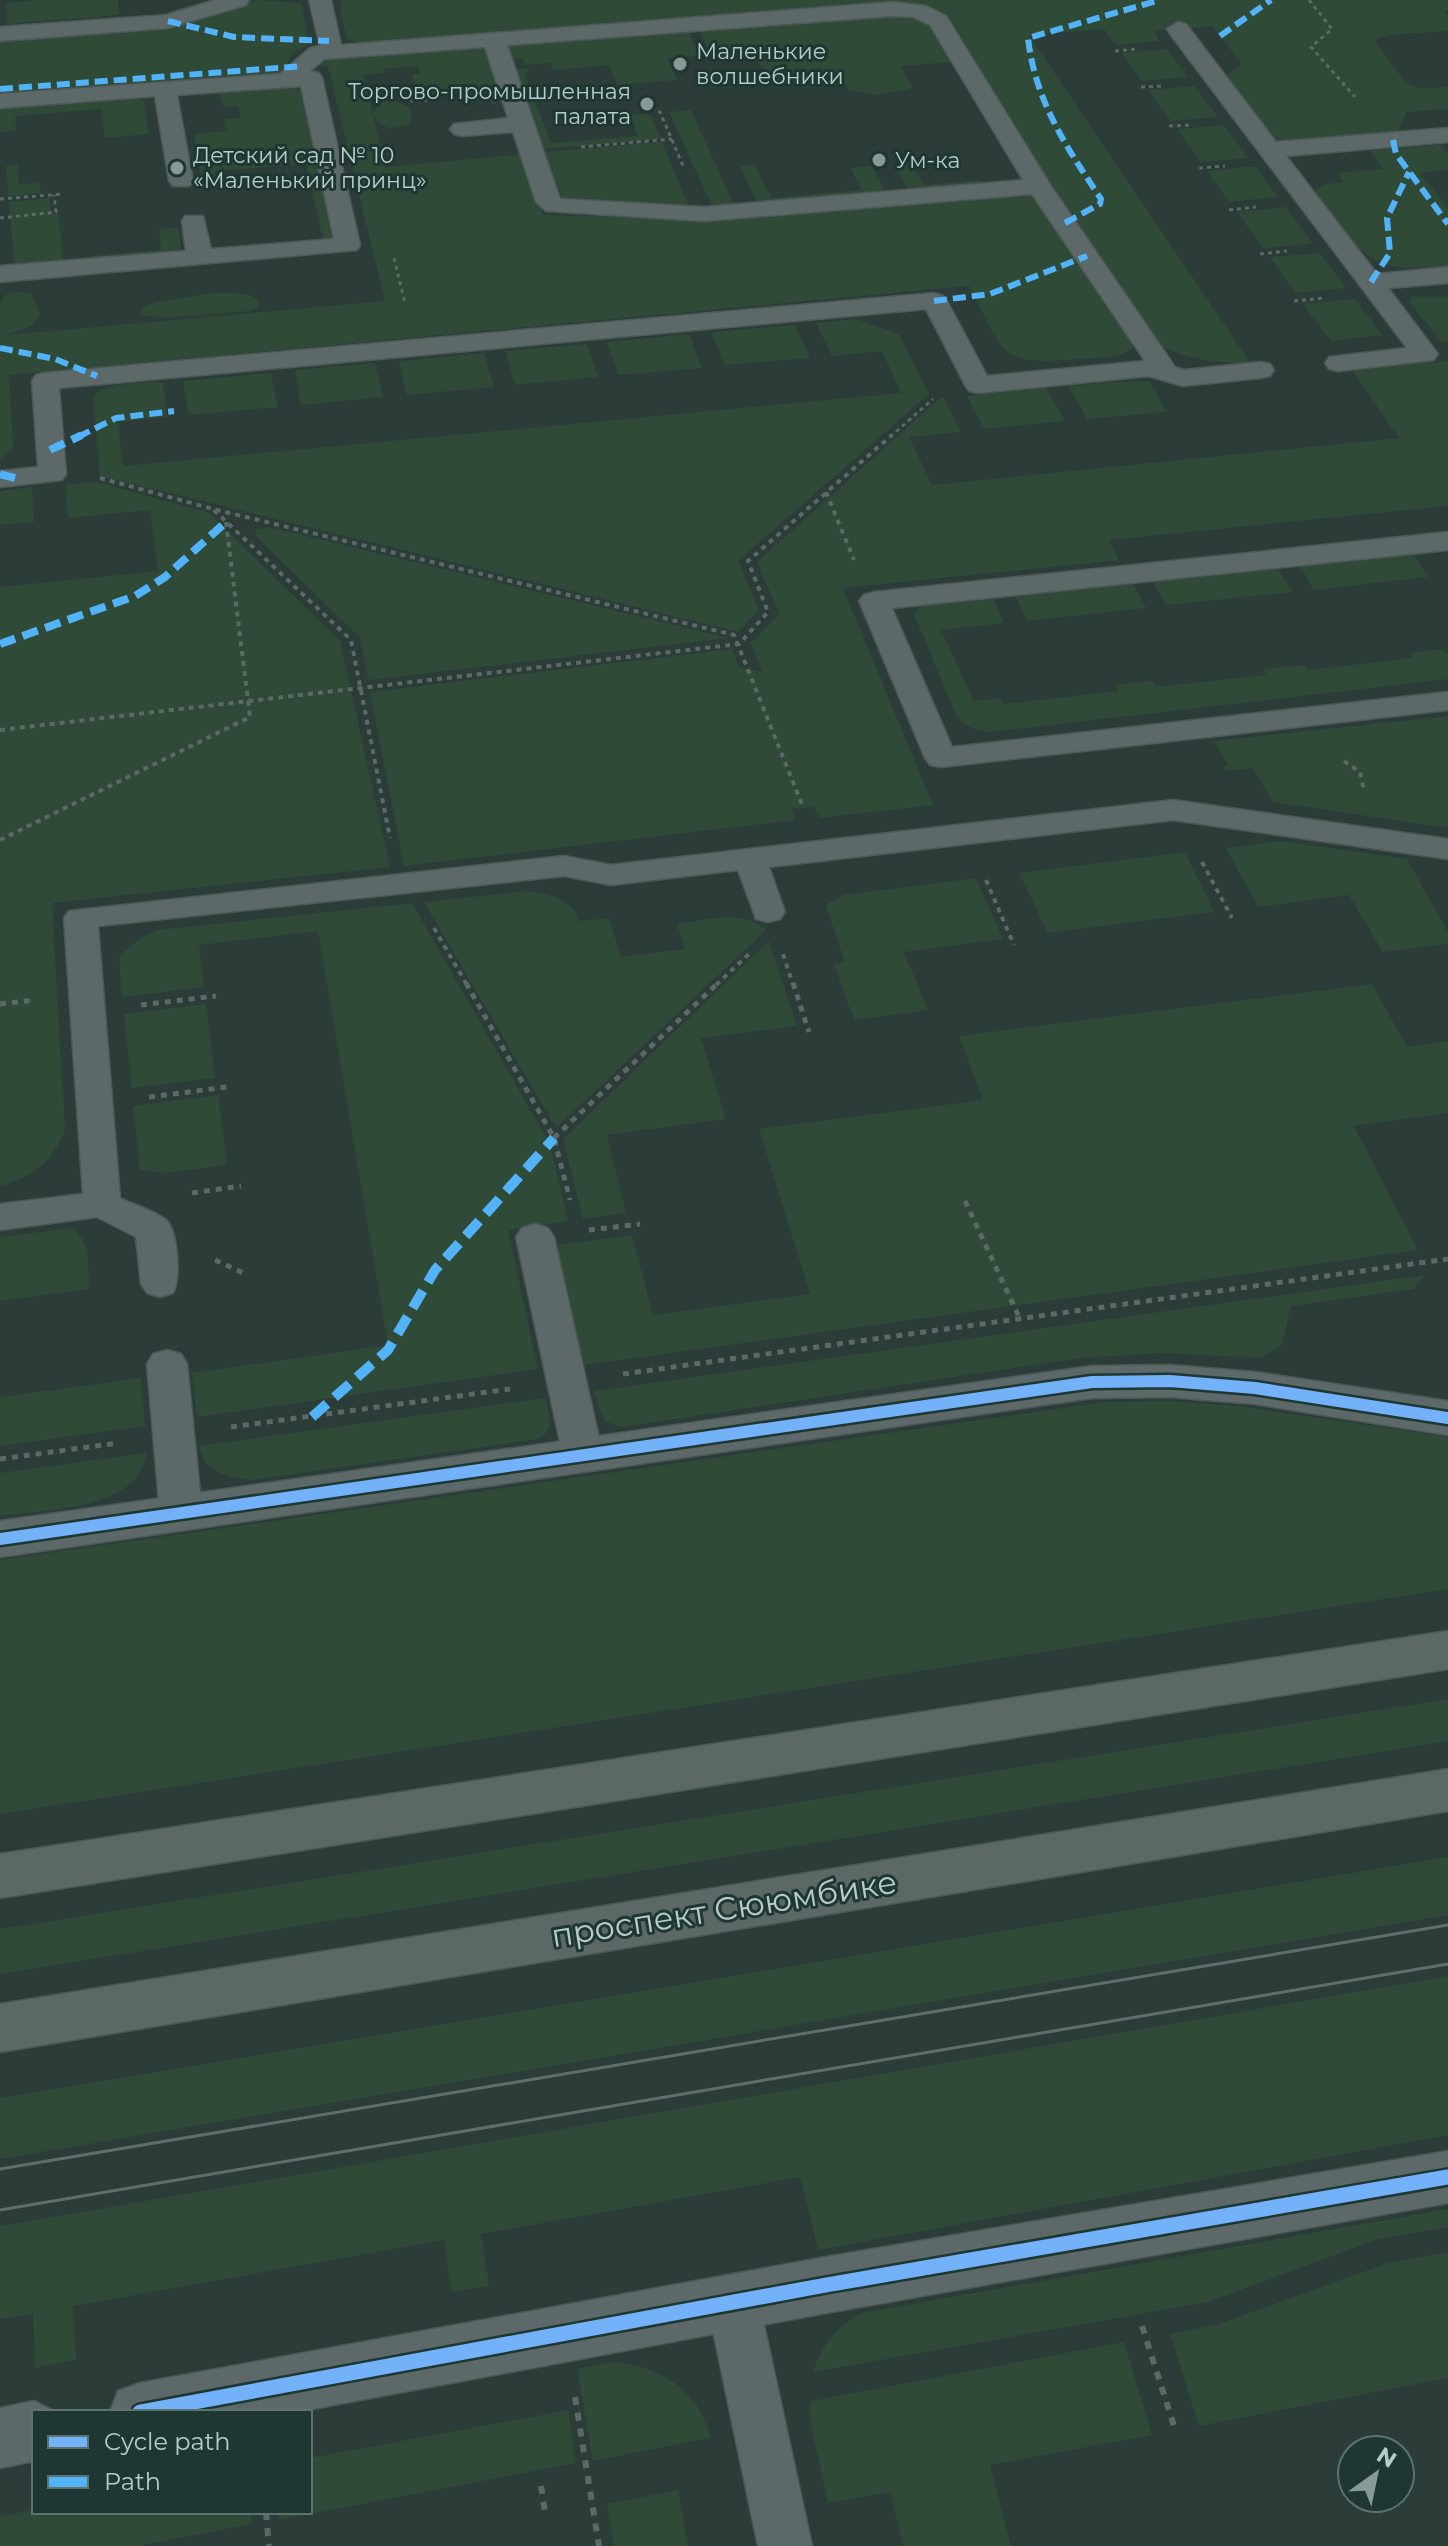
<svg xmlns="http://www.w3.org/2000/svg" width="1448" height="2546" viewBox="0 0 1448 2546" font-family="Montserrat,sans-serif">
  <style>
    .green { fill: #304a38 }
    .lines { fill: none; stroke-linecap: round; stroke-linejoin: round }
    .lane-casing { stroke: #4b5855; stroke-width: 3 }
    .street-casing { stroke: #4b5855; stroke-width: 3 }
    .secondary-casing { stroke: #4b5855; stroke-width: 3 }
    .path-far3 { stroke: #5c6966; stroke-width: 3; stroke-dasharray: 4 4; stroke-linecap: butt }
    .path-far2 { stroke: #5c6966; stroke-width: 4; stroke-dasharray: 5 5; stroke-linecap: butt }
    .path-far1 { stroke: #5c6966; stroke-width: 5; stroke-dasharray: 6 6; stroke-linecap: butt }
    .path { stroke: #5c6966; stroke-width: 6; stroke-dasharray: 8 8; stroke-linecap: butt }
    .lane { fill: #5d6968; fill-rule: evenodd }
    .street { fill: #5d6968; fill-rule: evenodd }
    .secondary { fill: #5b6866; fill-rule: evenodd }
    .tram { stroke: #606e6b; stroke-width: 3 }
    .quiet-far2 { stroke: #52b3f8; stroke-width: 6; stroke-dasharray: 13 6; stroke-linecap: butt }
    .quiet-far1 { stroke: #52b3f8; stroke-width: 8; stroke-dasharray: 16 8; stroke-linecap: butt }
    .quiet { stroke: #52b3f8; stroke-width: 10; stroke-dasharray: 20 10; stroke-linecap: butt }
    .cycleway-far1-casing { stroke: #1f3733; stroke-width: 17 }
    .cycleway-casing { stroke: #1f3733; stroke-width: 20 }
    .cycleway-far1 { stroke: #73b2f8; stroke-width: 12 }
    .cycleway { stroke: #73b2f8; stroke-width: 15 }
    .poi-dot { fill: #869a97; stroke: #1f3733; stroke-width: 3 }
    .labels { text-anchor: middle; stroke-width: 6; stroke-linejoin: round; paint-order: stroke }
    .far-poi-label { font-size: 22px; fill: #b7ccc9; stroke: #1f3733; text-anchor: start }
    .near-street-label { font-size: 32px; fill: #b7ccc9; stroke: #1f3733 }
  </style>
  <rect width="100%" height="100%" fill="#2b3c39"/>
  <!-- green -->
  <g class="green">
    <polygon points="40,0 118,0 119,15 7,24 6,3"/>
    <polygon points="259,0 301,3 309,44 293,53 280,75 0,98 0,40 164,29"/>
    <path d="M342,0H1448V11L1444,12L1448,16V31L1389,35L1374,40L1406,83L1420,88L1448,87V109L1407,112L1396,135L1287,141L1278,139L1269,135L1224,77L1242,64L1212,26L1154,31L1160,41L1115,45L1104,29L1029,35L1251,364C1165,360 1161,349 1100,293L1133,344L1132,349C1116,359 1095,358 1077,359C995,367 1004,351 969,286L9,375L13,448L0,459V308C2,289 17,290 32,294L40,315L32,326L7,335L385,301L328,66L314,67L328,59L475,46L489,50L505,101L492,104L487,91L416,97L412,74H421L418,66L383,69V73L363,75L386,167L524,154L543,215L708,219L1033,191L1051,219L1072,217L945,18L937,12L365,45L347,39L340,9Z"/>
    <polygon points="896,12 923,17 951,62 901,66 912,86 910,89 875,95 849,90 842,78 770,84 754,54 712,57 698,28"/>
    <polygon points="687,29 700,56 668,59 677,80 617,85 609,65 553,70 550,63 525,65 522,58 511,59 507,47 517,42"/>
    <polygon points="1167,49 1188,77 1142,81 1121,53"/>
    <polygon points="528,68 529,72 524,73 551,143 638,136 630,115 650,114 661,139 544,149 515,69"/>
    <polygon points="284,86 303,90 334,240 302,244 302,241 323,239 306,164 215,171 217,188 203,189 194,134 226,131 224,119 241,118 238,106 224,107 219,94"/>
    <polygon points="1194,86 1218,117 1171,121 1148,90"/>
    <polygon points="136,96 144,102 149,134 105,138 101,109 15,116 16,131 0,132 0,106"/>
    <polygon points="393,100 411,108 411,124 389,129 377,121 373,112 383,102"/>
    <polygon points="691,110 735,207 713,208 669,112"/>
    <polygon points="1224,125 1248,158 1201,162 1177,129"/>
    <polygon points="662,142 690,209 566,201 562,197 545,152"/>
    <path d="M1440,145L1448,154V170L1419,173L1448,207V266C1362,274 1366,256 1316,193V189L1326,184L1344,182L1337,173L1383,169L1370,151Z"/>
    <polygon points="911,163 923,185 981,180 985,186 909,192 894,164"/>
    <polygon points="18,164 19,184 39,183 41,193 8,196 6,166"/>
    <polygon points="755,165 771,198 861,190 851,168 872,166 887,194 758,205 740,166"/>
    <polygon points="1255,166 1278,197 1229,202 1207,171"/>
    <polygon points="49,198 51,214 58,214 64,265 15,269 9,202"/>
    <polygon points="1286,207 1313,244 1263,248 1237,212"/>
    <polygon points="178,228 181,247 173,254 92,262 91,256 161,250 159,229"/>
    <polygon points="1320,253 1346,288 1295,293 1270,257"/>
    <polygon points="212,293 237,293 252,296 260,302 258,308 250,311 169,318 140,315 141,308 156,302"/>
    <polygon points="1412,297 1448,297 1448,342 1441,341 1410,303"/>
    <polygon points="1355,299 1382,335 1331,341 1303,304"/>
    <path d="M856,319L899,334L929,394L738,561L759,610L738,632L100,476L93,397C106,381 143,384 163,382L167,417L118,422L123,466L901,393L882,351L832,356L816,323Z"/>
    <polygon points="795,325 810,358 725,365 711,332"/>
    <polygon points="689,334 702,368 618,375 607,342"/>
    <polygon points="587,344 598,377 515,385 505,351"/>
    <polygon points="484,353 494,387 407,395 399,361"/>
    <polygon points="1448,361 1448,506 1109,540 1119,560 843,588 933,805 819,818 814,807 792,809 796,820 404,866 370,692 732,649 739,667 762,672 751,643 779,614 757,562 940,398 944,398 961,432 909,437 932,485 1399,438 1352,370"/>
    <polygon points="375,363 383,397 301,405 295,370"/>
    <polygon points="271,373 278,407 189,415 183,381"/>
    <polygon points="1128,381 1149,382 1167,412 1087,419 1068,386"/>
    <polygon points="1046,388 1065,421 984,429 967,396"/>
    <path d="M97,482L209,513L340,641L390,867L52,903L65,1130C53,1162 33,1177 0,1186V587L158,571L150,510L68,518L65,485Z"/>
    <polygon points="32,487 34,522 0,525 0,491"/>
    <polygon points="269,527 729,638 368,680 360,638 256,536 255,530"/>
    <polygon points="1413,554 1428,577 1314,590 1300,566"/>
    <polygon points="1278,569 1293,592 1166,605 1153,582"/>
    <polygon points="1133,584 1146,608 1027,621 1015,596"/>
    <path d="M993,599L1004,623L941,630L974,701L1000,698L1003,704L1118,691L1115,685L1152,681L1156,687L1266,675L1263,669L1305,665L1309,670L1413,658L1410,653L1442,649L1448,655V679L991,732C976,730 966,728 956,715L914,614L922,606Z"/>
    <polygon points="1448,716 1448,828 1273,802 1253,768 1226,771 1223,766 1228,765 1214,741"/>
    <polygon points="1280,841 1407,859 1448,932 1448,944 1383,952 1349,895 1258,907 1226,848"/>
    <polygon points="1185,852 1214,912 1048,933 1019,873"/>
    <polygon points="976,878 1003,939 904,952 928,1010 854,1020 834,964 845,962 826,905 843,895"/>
    <path d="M527,891C549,894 572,898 579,921L609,918L621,957L685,949L677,924C707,920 742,908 766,930L556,1128L424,902Z"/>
    <polygon points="412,903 550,1144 568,1221 508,1230 538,1369 197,1417 192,1373 388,1345 318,931 199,945 204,987 122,997 119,956 142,937 158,930"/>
    <polygon points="769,941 797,1026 701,1038 726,1119 607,1135 626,1213 583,1219 563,1139"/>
    <polygon points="1372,984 1407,1047 1448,1041 1448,1113 1354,1126 1418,1250 584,1365 556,1245 632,1235 653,1315 810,1294 759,1129 983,1100 959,1036"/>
    <polygon points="206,1004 215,1078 132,1088 124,1014"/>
    <polygon points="218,1095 227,1165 163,1173 140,1170 133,1106"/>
    <path d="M72,1228C92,1241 88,1268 89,1289L0,1301V1237Z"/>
    <polygon points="1425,1275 1414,1289 1291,1306 1282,1345 1260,1358 1165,1353 1080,1358 622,1427 604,1421 594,1391"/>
    <polygon points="141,1378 145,1426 0,1446 0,1397"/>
    <path d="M545,1398C549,1415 556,1430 538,1439L253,1480C228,1478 204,1473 199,1446Z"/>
    <polygon points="1171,1401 1238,1406 1448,1437 1448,1589 0,1814 0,1560 1105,1402"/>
    <path d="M146,1453C141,1511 44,1509 0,1516V1473Z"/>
    <polygon points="1448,1699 1448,1741 0,1974 0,1929"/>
    <polygon points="1448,1857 1448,1915 0,2159 0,2098"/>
    <polygon points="1448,1976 1448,2135 818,2250 800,2177 481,2234 489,2286 451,2292 444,2240 73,2306 76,2360 35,2368 33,2314 0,2319 0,2226"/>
    <path d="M1448,2209V2227L1378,2239L1208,2302L813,2372C823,2343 835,2329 861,2313Z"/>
    <polygon points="1448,2252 1448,2378 1199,2426 1170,2334 1219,2324 1388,2263"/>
    <polygon points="1124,2342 1152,2435 990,2465 1011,2546 903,2546 890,2492 828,2503 809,2416 811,2401"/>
    <path d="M610,2362C657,2364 701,2390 710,2438L593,2461L577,2369Z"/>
    <polygon points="568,2410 576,2463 279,2520 278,2512 310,2512 310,2458"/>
    <polygon points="678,2490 688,2546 614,2546 607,2504"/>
    <polygon points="34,2510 251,2512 252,2524 137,2546 0,2546 0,2516"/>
  </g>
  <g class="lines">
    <!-- lane casing -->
    <g class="lane-casing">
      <g id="lane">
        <polygon points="215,0 249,0 246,5 168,28 0,41 0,27 166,15"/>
        <path d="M309,0H331L341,45L893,2L926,6L946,16L1051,186L1175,367L1184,370L1261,362L1270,364L1274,370L1270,376L1261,378L1182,386L1149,376L978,393L969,391L965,385L926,309L59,388L66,474L62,480L0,487V471L38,467L32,381L36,375L45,373L934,293L943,296L947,301L987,376L1145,361L1032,194L704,221L546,211L536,202L513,132L462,136L454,134L450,129L454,124L508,118L485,47L324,59L310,71L319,73L322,78L360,245L357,250L0,282V266L186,251L182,221L185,216H203L211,249L334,239L301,86L177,95L193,181L189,186H173L169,181L155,96L0,108V94L280,74L310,48L320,46ZM893,16L913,17L930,25L1023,180L704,207L560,199L507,45Z"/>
        <polygon points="1178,22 1186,24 1276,142 1448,128 1448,142 1286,156 1377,274 1448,267 1448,283 1388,288 1438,354 1434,360 1338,371 1329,369 1325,363 1329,357 1407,348 1170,34 1167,29"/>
        <polygon points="1448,532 1448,550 892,608 952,747 1448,692 1448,710 941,767 930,765 925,758 859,601 864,595 874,592"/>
        <path d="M1173,800L1448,839V859L1173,820L769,867L785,912L780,919L768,922L756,919L738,870L611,885L564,876L98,926L120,1198C134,1205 154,1210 166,1220C178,1230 181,1281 173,1293L160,1297L147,1293L141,1284L136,1237L97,1217L0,1230V1204L83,1194L64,918L69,911L564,856L611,865Z"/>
        <polygon points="535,1224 548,1228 554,1237 603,1456 597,1467 583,1471 569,1467 563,1456 516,1237 522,1228"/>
        <polygon points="167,1350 181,1354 187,1364 202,1513 196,1524 181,1528 166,1524 160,1513 147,1364 153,1354"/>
        <polygon points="733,2278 751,2285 759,2302 812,2546 758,2546 707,2302 715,2285"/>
      </g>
    </g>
    <!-- street casing -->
    <g class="street-casing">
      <g id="street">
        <polygon points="1170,1365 1255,1372 1448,1401 1448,1435 1255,1404 1170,1397 1092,1398 0,1557 0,1521 1092,1366"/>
        <polygon points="1448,2151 1448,2203 826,2313 296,2412 110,2412 118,2391 140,2383 826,2257"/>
        <polygon points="34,2401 56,2412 34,2412 34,2461 0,2468 0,2408"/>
      </g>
    </g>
    <!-- secondary casing -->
    <g class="secondary-casing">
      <g id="secondary">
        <polygon points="1448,1631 1448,1669 0,1898 0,1854"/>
        <polygon points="1448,1769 1448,1811 0,2052 0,2004"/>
      </g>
    </g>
    <!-- path-far3 -->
    <g class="path-far3">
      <polyline points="1309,0 1332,29 1311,47 1355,97"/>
      <polyline points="1115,51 1138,49"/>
      <polyline points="1141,87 1164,86"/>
      <polyline points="409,90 412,101 427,100"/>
      <polyline points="651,108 660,112 684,168"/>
      <polyline points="1169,126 1192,125"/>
      <polyline points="581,147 672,139"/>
      <polyline points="1199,168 1225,166"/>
      <polyline points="0,199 63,194"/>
      <polyline points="1229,210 1256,207"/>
      <polyline points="0,218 56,212 54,195"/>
      <polyline points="1260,254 1287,251"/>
      <polyline points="394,258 405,303"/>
      <polyline points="1294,301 1325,298"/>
      <polyline points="890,437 933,399"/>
    </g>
    <!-- path-far2 -->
    <g class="path-far2">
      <polyline points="100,478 213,509 734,635 803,807"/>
      <polyline points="826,492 854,560"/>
      <polyline points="214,510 351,640 390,838"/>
      <polyline points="0,730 739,644 768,612 748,561 892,435"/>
      <polyline points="1344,761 1360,772 1364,790"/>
      <polyline points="0,840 250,717 226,522"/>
      <polyline points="1202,862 1232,918"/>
      <polyline points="986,880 1014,945"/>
      <polyline points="434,928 467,985"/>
      <polyline points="783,954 793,985"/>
      <polyline points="716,985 749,954"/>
    </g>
    <!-- path-far1 -->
    <g class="path-far1">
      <polyline points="466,983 554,1138 570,1200"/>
      <polyline points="793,983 809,1032"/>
      <polyline points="0,1004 35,1000"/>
      <polyline points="141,1005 216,996"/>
      <polyline points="149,1097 227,1087"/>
      <polyline points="554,1138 718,983"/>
      <polyline points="192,1193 241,1186"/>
      <polyline points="965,1201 1020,1319"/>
      <polyline points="589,1230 640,1224"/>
      <polyline points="215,1260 243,1273"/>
      <polyline points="623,1374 1448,1259"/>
      <polyline points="231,1427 510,1389"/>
      <polyline points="0,1459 118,1443"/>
    </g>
    <!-- path -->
    <g class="path">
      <polyline points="1142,2326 1175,2429"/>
      <polyline points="575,2397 599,2546"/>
      <polyline points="541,2486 545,2512"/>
      <polyline points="266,2512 269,2546"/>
    </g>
    <!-- lane -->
    <use href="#lane" class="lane"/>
    <!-- street -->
    <use href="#street" class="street"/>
    <!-- secondary -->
    <use href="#secondary" class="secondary"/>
    <!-- tram -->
    <g class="tram">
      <polyline points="0,2169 1448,1925"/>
      <polyline points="0,2210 1448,1964"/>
    </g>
    <!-- quiet-far2 -->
    <g class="quiet-far2">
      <polyline points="168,21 234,37 329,41"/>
      <polyline points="1220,36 1271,0"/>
      <polyline points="0,89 303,66"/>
      <polyline points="1393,140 1396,154 1448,224"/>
      <path d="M1065,223L1100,204L1101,199C1067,148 1035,101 1028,38L1160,0"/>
      <polyline points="1371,282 1390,253 1387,218 1409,172"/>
      <polyline points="934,301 990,294 1087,256"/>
      <polyline points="0,348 55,359 97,376"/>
      <polyline points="78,437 116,418 174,411"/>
    </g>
    <!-- quiet-far1 -->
    <g class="quiet-far1">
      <polyline points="50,450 82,435"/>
      <polyline points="0,474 15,478"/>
      <polyline points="0,644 135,596 165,577 226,522"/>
    </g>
    <!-- quiet -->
    <polyline class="quiet" points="312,1417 388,1350 435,1270 554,1138"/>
    <!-- cycleway-far1 casing -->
    <g class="cycleway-far1-casing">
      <polyline id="cycleway-far1" points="0,1539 1092,1382 1170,1381 1255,1388 1448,1418"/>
    </g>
    <!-- cycleway casing -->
    <g class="cycleway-casing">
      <polyline id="cycleway" points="140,2412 826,2285 1448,2177"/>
    </g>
    <!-- cycleway-far1 -->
    <use href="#cycleway-far1" class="cycleway-far1"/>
    <!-- cycleway -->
    <use href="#cycleway" class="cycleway"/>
  </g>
  <!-- markers -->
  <g class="poi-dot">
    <circle cx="680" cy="64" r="8"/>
    <circle cx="647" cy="104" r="8"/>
    <circle cx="879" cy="160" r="8"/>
    <circle cx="177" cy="168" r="8"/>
  </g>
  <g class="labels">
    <!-- far-poi labels -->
    <g class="far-poi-label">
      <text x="696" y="59">Маленькие<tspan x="696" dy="25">волшебники</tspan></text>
      <text x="631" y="99" text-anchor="end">Торгово-промышленная<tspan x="631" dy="25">палата</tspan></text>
      <text x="193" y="163">Детский сад № 10<tspan x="193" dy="25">«Маленький принц»</tspan></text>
      <text x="895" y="168">Ум-ка</text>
    </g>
    <!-- near-street labels -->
    <g class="near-street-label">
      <text transform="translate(724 1909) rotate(-9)" y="11">проспект Сююмбике</text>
    </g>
  </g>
  <!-- legend -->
  <rect x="32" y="2410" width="280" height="104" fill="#1f3733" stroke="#5c736f" stroke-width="2"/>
  <rect x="48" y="2436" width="40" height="12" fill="#73b2f8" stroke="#5c736f" stroke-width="2"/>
  <text x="104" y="2450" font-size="24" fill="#b7ccc9">Cycle path</text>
  <rect x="48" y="2476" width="40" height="12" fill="#52b3f8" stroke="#5c736f" stroke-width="2"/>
  <text x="104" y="2490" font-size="24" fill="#b7ccc9">Path</text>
  <!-- north arrow -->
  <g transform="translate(1376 2474) rotate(33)"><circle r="38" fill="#1f3733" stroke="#5c736f" stroke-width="2"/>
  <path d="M0-6L14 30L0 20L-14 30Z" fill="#869a97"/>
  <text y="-12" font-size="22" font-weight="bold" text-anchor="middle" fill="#b7ccc9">N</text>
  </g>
</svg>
